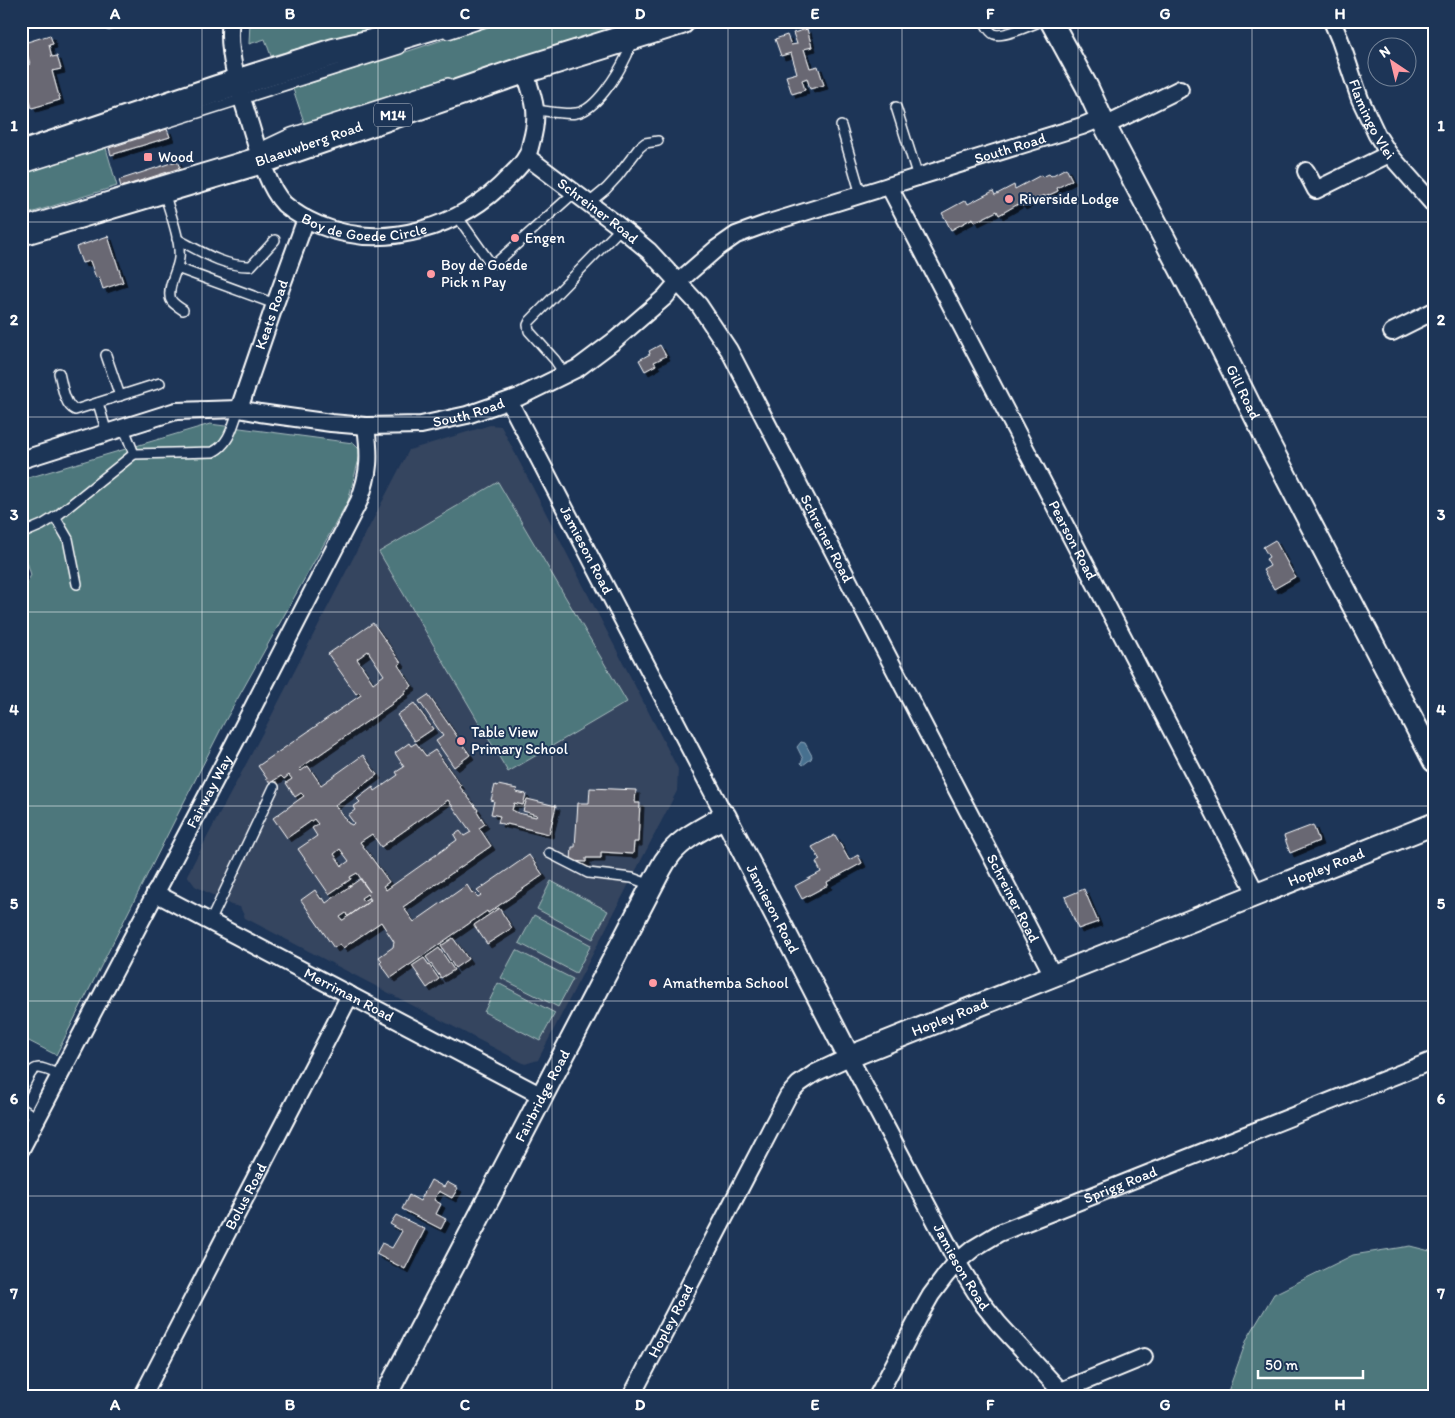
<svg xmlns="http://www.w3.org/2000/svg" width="1455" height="1418" viewBox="0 0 1455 1418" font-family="Itim,sans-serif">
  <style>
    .built { fill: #34445f }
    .green { fill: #4e777b; stroke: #a6bbbd }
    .water { fill: #476f8f; stroke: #91a9bc }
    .building { fill: #696773; stroke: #fff; fill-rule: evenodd; filter: url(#shadow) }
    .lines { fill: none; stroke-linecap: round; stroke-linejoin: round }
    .service-casing { stroke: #fff; stroke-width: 12 }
    .minor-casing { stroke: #fff; stroke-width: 20 }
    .tertiary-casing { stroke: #fff; stroke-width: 25 }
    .primary-casing { stroke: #fff; stroke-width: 30 }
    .service { stroke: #1d3557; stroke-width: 9 }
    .minor { stroke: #1d3557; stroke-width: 16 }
    .tertiary { stroke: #1d3557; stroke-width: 21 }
    .primary { stroke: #1d3557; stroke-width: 26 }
    .grid { fill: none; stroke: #fff; stroke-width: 1; stroke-opacity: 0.55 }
    .poi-dot { fill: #ff9aa2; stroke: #1d3557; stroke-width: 2 }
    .labels { text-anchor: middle; stroke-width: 4; stroke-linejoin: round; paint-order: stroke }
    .shield { fill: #1d3557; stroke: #bbc2cd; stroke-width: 1 }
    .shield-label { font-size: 14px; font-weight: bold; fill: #fff }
    .street-label { font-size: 15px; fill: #fff; stroke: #1d3557 }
    .poi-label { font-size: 15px; fill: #fff; stroke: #1d3557; text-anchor: start }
    .neatline { fill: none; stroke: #fff; stroke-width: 2 }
    .grid-label { font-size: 16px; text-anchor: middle; font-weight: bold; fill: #fff }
  </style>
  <defs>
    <filter id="shadow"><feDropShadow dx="4" dy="4" stdDeviation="0" flood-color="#0009"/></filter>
  </defs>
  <rect width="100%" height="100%" fill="#1d3557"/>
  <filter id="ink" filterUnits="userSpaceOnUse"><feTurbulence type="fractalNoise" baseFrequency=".02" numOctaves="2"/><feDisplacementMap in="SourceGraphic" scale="10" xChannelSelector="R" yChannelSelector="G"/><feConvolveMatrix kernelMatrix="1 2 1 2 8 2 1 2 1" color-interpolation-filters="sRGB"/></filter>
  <g filter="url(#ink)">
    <!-- built -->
    <polygon class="built" points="490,425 501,426 678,769 677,791 538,1060 525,1064 245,918 240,907 231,905 195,886 187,875 262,734 409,450"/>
    <!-- green -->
    <g class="green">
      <polygon points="250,21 397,21 271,56 265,39 249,44"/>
      <polygon points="500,21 636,21 520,60 305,125 293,89"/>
      <polygon points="106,148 117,186 21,216 21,174"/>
      <polygon points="210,424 353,443 361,451 348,501 224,723 56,1055 21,1037 21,594 31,575 21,542 21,480"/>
      <polygon points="498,482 627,702 508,772 379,552"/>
      <polygon points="551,881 608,911 593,939 537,909"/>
      <polygon points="534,915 591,945 576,973 519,943"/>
      <polygon points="516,950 573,979 558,1007 501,978"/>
      <polygon points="498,983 555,1013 540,1041 484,1012"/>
      <polygon points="1410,1246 1434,1252 1434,1397 1226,1397 1247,1339 1274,1294 1353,1255"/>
    </g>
    <!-- water -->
    <polygon class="water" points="801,742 805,743 812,756 811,759 803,765 801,763 803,759 797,747"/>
    <!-- building -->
    <g class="building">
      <polygon points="807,29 812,47 804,49 810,68 818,66 824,85 810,89 807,78 802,80 805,90 792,94 786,76 797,73 791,53 781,56 775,39 787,35 791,45 797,44 793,33"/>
      <polygon points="50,35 53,44 49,45 52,57 57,56 61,69 52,71 60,100 32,108 21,72 21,67 30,64 24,43"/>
      <polygon points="167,129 170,137 111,155 109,148"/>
      <polygon points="177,161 180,168 121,187 119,180"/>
      <polygon points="1066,168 1072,180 1057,188 1058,191 1045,197 1044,195 1022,206 1020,203 999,215 997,211 975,222 973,218 951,230 942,213 966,200 968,204 993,191 995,195 1014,185 1015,189 1041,175 1042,177 1049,174 1051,176"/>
      <polygon points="108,236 123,282 103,289 99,277 96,278 90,261 82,263 76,247"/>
      <polygon points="660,345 666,356 654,362 656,365 645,371 639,360 650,354 649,351"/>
      <polygon points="1275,540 1295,577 1274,589 1263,570 1270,566 1266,559 1269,557 1263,547"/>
      <path d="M373,623L401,663L398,665L412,686L404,692L405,694L392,703V704L299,769L301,771L308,766L321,785L363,755L377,775L335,805L348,823L352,825L354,823L348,815L355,810L353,807L360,802L357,799L373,787L375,791L398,775L396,772L404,767L395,753L409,743L411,746L416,743L426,756L435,750L461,786L460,787L478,810L477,811L485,824L479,828L491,846L403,907L414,922L467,885L472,893L473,892L478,897L481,895L477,891L529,855L543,875L488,913L487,911L391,978L380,963L382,961L379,957L393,947L394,942L381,922L343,948L340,944L334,948L301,900L315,890L321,899L323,898L326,903L360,879L370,892L357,873L350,877L351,879L329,894L298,849L317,836L312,828L318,824L314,819L287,838L273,818L304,796L301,793L295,797L286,783L292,779L289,775L284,779L281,776L270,783L258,766L361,695L359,692L356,694L328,654ZM368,651L384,675L373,683L357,659ZM448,800L471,832L464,836L460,831L454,835L457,840L386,890L383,886L389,882L360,842L372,834L381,847ZM340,849L349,861L342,866L334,854ZM367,894L371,900L343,920H342L340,917L346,913L347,916H349L370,901L368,898L363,901L361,898Z"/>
      <polygon points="428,695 470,755 454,767 436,741 443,736 419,701"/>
      <polygon points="414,703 433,729 415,741 397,715"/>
      <polygon points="495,785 498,786 498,785 517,789 516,792 526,794 523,805 514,803 512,810 518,813 536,817 537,815 523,811 527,799 556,806 549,834 507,824 507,825 498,823 500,816 491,814 494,801 491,800"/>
      <polygon points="590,788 636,790 635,803 640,803 638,842 634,842 633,854 601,852 601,858 586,858 586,862 571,861 572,847 575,847 578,803 589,803"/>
      <polygon points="1313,825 1319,841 1290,853 1284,836"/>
      <polygon points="835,835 849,860 858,855 862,863 827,882 828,885 802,899 795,886 821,872 816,862 820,860 812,847"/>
      <polygon points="1084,889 1098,922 1078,929 1065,897"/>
      <polygon points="499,908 512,928 487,944 474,925"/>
      <polygon points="453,938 468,959 455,968 441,946"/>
      <polygon points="439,948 454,970 441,978 426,957"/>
      <polygon points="424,958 439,979 427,988 412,966"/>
      <polygon points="431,1180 444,1187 447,1182 458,1188 452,1198 439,1191 434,1200 441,1204 436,1214 446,1219 441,1229 402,1209 409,1195 420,1201"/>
      <polygon points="396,1215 425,1229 405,1269 376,1254 382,1243 392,1248 402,1231 390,1224"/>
    </g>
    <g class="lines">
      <!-- service casing -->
      <g class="service-casing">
        <g id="service">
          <path d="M984,21C987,26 989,32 994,34C1003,38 1031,25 1041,21"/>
          <polyline points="109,25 111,21"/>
          <polyline points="448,34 488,21"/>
          <polyline points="896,107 918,177"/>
          <path d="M536,110C547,111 566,115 576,113C596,111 619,72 627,55C629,51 629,45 630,40"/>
          <polyline points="841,126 861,195"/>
          <polyline points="255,150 291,133 448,83"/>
          <polyline points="21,169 400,49"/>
          <path d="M164,192C169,210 181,240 179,258C178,270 168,284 170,296C170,303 178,306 183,310"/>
          <polyline points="589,203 606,189 617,177 639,148 645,143 658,141"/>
          <polyline points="457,216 489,261 493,263 497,262 575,192"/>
          <path d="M177,239C200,251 224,267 251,266L275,240"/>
          <polyline points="177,268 275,304"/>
          <polyline points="106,355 120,396"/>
          <path d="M59,373C62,384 64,405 75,410L160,383"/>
          <polyline points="565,375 555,360 529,331 528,325 530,321 621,228"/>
          <polyline points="98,403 107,433"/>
          <path d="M124,428L134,454L213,452C230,444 233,424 239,409"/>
          <polyline points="55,517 68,539 77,584"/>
          <polyline points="21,534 42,525 58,515 134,454"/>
          <polyline points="549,853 588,873 632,878 651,885"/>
          <polyline points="210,922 274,787"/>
          <path d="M21,1092C34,1067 31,1062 59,1075"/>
          <polyline points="21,1108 37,1118"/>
        </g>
      </g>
      <!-- minor casing -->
      <g class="minor-casing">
        <g id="minor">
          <path id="s1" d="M231,21C226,51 240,93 249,121C257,146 266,185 284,204C295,214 306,219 319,225C384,252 462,227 509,177C515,171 522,165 526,157C529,153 530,147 531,143C540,112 534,99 524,70"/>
          <path id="s2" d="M1332,21L1340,40L1360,99L1377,135L1389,154L1434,205"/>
          <polyline points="1105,126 1180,89"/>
          <path id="s3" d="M527,157L615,223L649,251L699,305L729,350L1054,977"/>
          <polyline points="1306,171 1316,190 1389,154"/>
          <path id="s4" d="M889,186L1257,895"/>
          <polyline points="1392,332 1434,311"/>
          <path id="s5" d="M509,401L725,816"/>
          <path id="s6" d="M239,409L275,304L306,219"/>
          <path id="s7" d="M21,460L176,411L239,409L260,413L331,423L366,426L421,425L467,415L519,397L578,368L614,341L665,297L678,282L716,249L736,235L766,224L1082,126L1102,118"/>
          <path id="s8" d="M155,893L542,1096"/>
          <path id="s9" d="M21,1149L234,744L359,501C370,472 370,456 366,426"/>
          <polyline points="1061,1391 1144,1357"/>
          <path id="s10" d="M142,1397L350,995"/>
          <path id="s11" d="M631,1397L788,1096L799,1084L815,1073L849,1057L957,1262L983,1304L998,1323L1066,1397"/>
          <path id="s12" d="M877,1397L923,1309L931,1295L946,1275L957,1262L974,1248L999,1233L1434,1060"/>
        </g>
      </g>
      <!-- tertiary casing -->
      <g class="tertiary-casing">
        <g id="tertiary">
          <path id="s13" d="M1051,21L1087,87L1105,126L1213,331L1268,442L1434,761"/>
          <path id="s14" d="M385,1397L660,870C663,864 667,858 671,853C685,836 707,827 725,816L849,1057L1434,824"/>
        </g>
      </g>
      <!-- primary casing -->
      <g class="primary-casing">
        <g id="primary">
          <polyline points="21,155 217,89 334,52 397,37 450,21"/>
          <path id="s15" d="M21,232L262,160L524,70L681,21"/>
        </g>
      </g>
      <!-- service -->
      <use href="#service" class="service"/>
      <!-- minor -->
      <use href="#minor" class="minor"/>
      <!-- tertiary -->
      <use href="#tertiary" class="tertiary"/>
      <!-- primary -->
      <use href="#primary" class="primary"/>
    </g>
  </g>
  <!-- grid -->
  <path class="grid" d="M202,21V1397M378,21V1397M552,21V1397M728,21V1397M902,21V1397M1078,21V1397M1252,21V1397M21,222H1434M21,417H1434M21,612H1434M21,806H1434M21,1001H1434M21,1196H1434"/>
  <!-- markers -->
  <g class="poi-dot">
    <rect x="143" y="152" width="10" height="10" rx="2.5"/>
    <circle cx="1009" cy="199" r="5"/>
    <circle cx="515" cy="238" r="5"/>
    <circle cx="431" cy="274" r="5"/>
    <circle cx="461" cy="741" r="5"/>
    <circle cx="653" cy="983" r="5"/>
  </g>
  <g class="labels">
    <!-- shield labels -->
    <rect class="shield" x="374" y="103.5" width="38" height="23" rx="4"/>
    <g class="shield-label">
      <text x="393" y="120">M14</text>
    </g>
    <!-- street labels -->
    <g class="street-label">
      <text dy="5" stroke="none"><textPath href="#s2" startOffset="106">Flamingo Vlei</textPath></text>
      <text dy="5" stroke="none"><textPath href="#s15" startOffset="301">Blaauwberg Road</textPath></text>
      <text dy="5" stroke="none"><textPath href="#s7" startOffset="1071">South Road</textPath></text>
      <text dy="5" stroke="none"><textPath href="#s3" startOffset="89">Schreiner Road</textPath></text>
      <text dy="5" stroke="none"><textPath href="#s1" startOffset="280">Boy de Goede Circle</textPath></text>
      <text dy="5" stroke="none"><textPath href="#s6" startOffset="100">Keats Road</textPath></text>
      <text dy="5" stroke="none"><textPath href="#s13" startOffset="418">Gill Road</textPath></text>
      <text dy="5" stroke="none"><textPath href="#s7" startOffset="458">South Road</textPath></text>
      <text dy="5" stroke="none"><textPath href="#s3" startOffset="494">Schreiner Road</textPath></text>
      <text dy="5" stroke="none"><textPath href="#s4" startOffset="399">Pearson Road</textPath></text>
      <text dy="5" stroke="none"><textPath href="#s5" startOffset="168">Jamieson Road</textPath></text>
      <text dy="5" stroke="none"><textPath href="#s9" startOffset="404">Fairway Way</textPath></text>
      <text dy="5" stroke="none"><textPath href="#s14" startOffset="1465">Hopley Road</textPath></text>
      <text dy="5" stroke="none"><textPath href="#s3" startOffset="899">Schreiner Road</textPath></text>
      <text dy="5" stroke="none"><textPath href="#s14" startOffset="785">Jamieson Road</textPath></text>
      <text dy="5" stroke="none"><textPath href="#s8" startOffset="219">Merriman Road</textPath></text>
      <text dy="5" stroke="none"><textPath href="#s14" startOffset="1060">Hopley Road</textPath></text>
      <text dy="5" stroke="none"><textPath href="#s14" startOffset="340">Fairbridge Road</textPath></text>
      <text dy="5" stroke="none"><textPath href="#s12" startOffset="339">Sprigg Road</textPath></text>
      <text dy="5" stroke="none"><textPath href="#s10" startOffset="226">Bolus Road</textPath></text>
      <text dy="5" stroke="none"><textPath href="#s11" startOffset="651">Jamieson Road</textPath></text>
      <text dy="5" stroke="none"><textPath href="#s11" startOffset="86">Hopley Road</textPath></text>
    </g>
    <!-- poi labels -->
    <g class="poi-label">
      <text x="158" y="162">Wood</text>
      <text x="1019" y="204">Riverside Lodge</text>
      <text x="525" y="243">Engen</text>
      <text x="441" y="270">Boy de Goede<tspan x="441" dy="17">Pick n Pay</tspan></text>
      <text x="471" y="737">Table View<tspan x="471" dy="17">Primary School</tspan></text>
      <text x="663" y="988">Amathemba School</text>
    </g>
  </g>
  <!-- margin -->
  <rect width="1455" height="1418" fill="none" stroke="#1d3557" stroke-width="55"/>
  <!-- north arrow -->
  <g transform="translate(1392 62) rotate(325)"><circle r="24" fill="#1d3557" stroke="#77869a"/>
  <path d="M0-4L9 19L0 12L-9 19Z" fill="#ff9aa2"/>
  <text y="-8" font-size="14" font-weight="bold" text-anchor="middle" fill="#ffffff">N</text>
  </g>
  <!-- scale -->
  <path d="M1258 1370v8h105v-8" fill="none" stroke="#ffffff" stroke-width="2.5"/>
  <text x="1265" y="1370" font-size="15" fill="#ffffff" stroke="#1d3557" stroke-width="4" paint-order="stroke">50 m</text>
  <rect x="28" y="28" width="1400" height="1362" class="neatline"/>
  <g class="grid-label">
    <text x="115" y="19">A</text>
    <text x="290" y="19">B</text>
    <text x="465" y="19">C</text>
    <text x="640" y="19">D</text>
    <text x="815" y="19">E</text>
    <text x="990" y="19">F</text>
    <text x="1165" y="19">G</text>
    <text x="1340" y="19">H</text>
    <text x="14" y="131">1</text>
    <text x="1441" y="131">1</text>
    <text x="14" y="325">2</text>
    <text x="1441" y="325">2</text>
    <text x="14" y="520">3</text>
    <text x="1441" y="520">3</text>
    <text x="14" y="715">4</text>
    <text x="1441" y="715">4</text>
    <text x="14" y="909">5</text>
    <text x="1441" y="909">5</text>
    <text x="14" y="1104">6</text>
    <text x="1441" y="1104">6</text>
    <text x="14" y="1299">7</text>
    <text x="1441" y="1299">7</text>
    <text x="115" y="1410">A</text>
    <text x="290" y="1410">B</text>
    <text x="465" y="1410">C</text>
    <text x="640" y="1410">D</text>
    <text x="815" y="1410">E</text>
    <text x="990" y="1410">F</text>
    <text x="1165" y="1410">G</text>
    <text x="1340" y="1410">H</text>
  </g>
</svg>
